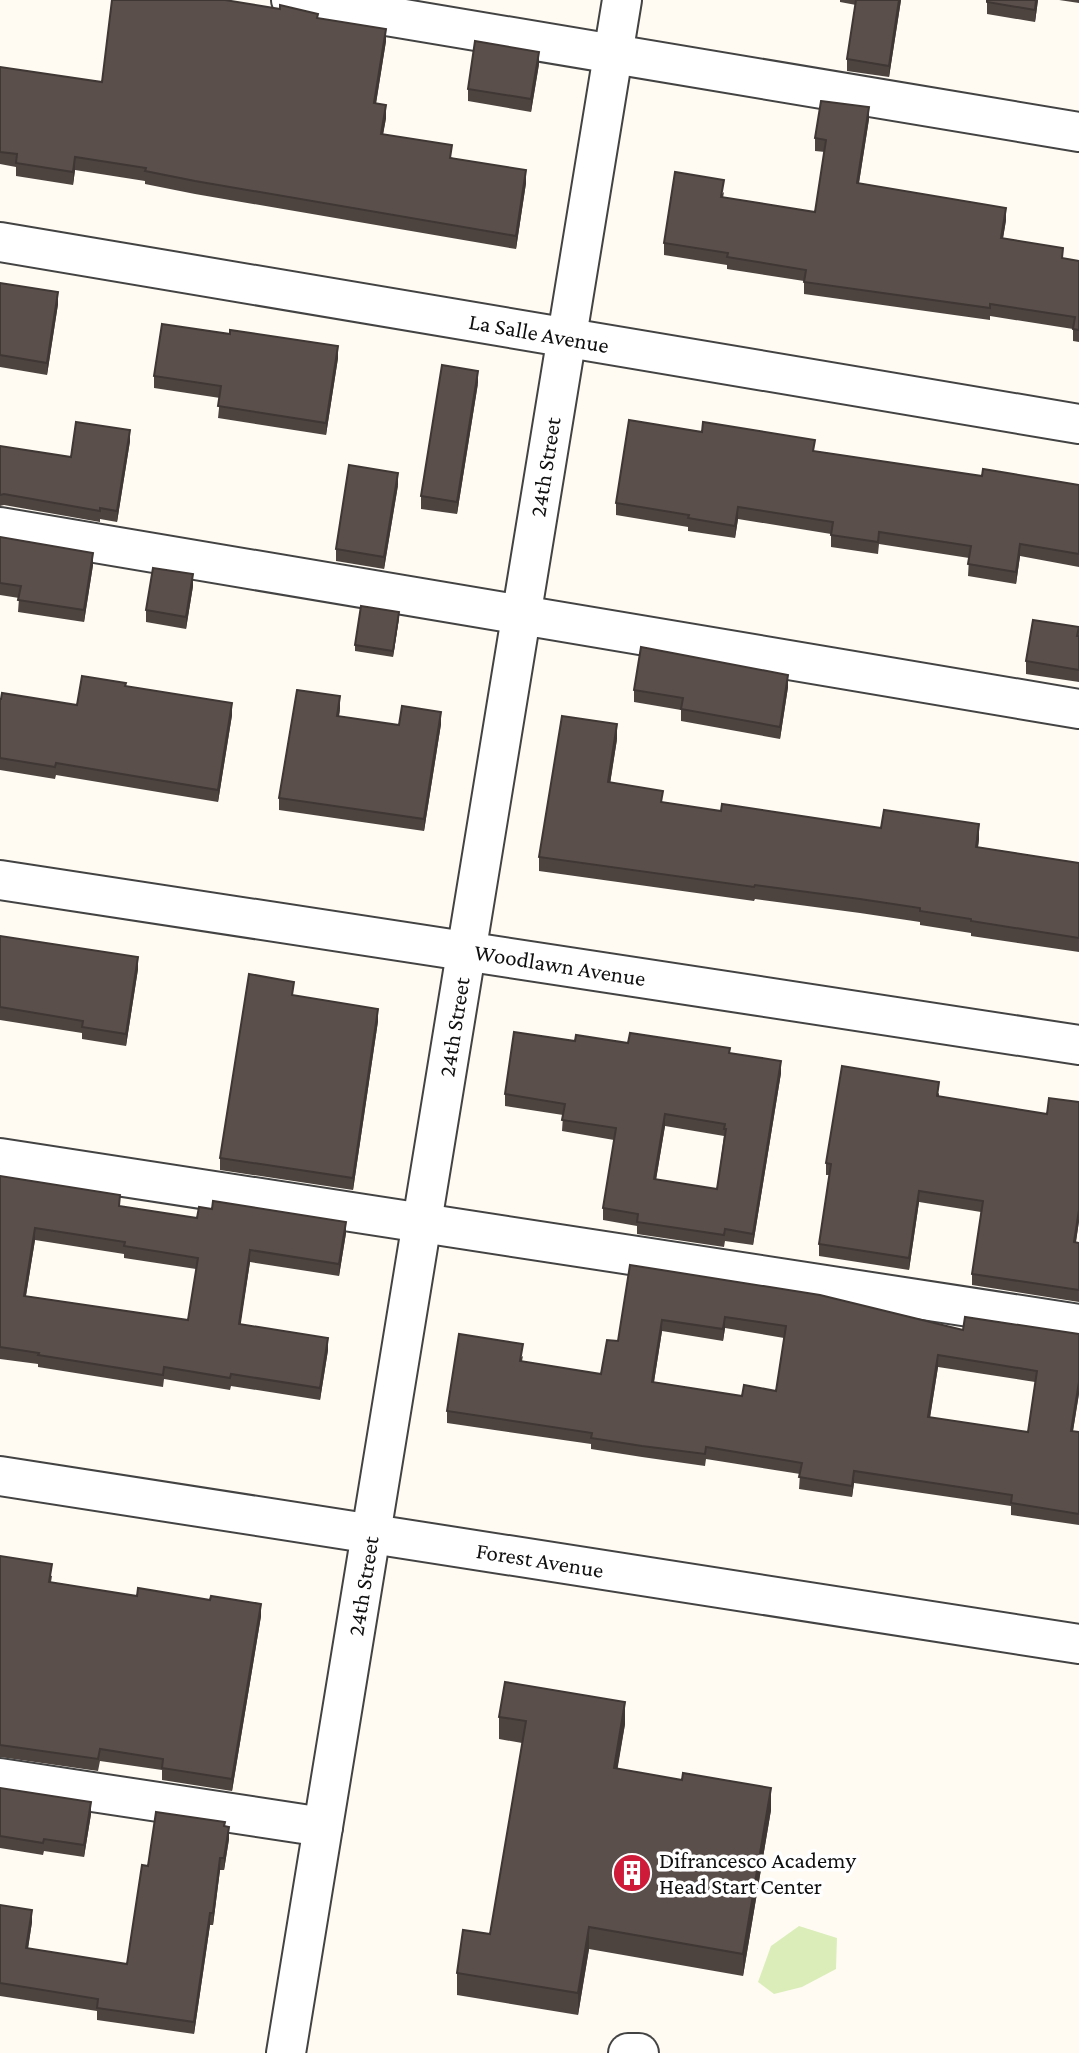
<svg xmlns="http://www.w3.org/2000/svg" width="1079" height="2053" viewBox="0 0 1079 2053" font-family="'Crimson Pro',serif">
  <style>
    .green { fill: #dbeeb9 }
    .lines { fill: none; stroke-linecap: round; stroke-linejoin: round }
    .minor-casing { stroke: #434343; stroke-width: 42 }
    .minor { stroke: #fff; stroke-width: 38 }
    .wall { fill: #4d4440; fill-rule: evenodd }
    .shaded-wall { fill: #3f3734 }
    .building { fill: #5a4f4b; stroke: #3f3734; stroke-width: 2; fill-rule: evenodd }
    .labels { text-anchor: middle; stroke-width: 7; stroke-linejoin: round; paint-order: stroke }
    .street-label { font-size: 23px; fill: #101010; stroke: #fff }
    .poi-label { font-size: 23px; fill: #101010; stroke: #fff; text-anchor: start }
  </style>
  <rect width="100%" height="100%" fill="#fffbf3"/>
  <!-- green -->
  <polygon class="green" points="799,1926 837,1938 836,1969 802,1987 774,1994 758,1982 771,1946"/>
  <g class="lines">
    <!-- minor casing -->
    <g class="minor-casing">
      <g id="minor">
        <polyline points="291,0 1079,132"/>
        <polyline points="0,242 1079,424"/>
        <polyline points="0,527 1079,709"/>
        <polyline points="0,880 1079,1045"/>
        <polyline points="0,1158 1079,1324"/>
        <polyline points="0,1476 1079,1644"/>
        <polyline points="0,1778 323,1827"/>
        <polyline points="286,2053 622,0"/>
        <polyline points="628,2053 639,2053"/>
      </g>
    </g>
    <!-- minor -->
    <use href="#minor" class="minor"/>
  </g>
  <!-- wall -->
  <g class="wall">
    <polygon points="840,0 901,0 889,77 847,71 847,59 856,5 840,2"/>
    <polygon points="987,0 1038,0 1035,22 987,14"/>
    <polygon points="1059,0 1079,0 1079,3"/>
    <polygon points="318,18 386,41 376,103 386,118 383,134 526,183 516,249 195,194 145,184 145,181 75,170 73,185 16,176 16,167 0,164 0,67 102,82"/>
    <polygon points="539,64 531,112 468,101 468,89"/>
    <polygon points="869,119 859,183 1006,220 1003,238 1063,258 1079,261 1079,342 1073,341 1073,329 990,316 990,320 804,294 804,281 727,269 727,265 664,255 664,243 724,192 723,198 815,212 825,152 815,151 815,138"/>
    <polygon points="0,283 58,304 47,375 0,367"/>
    <polygon points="338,358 326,435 218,418 220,398 154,388 154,376"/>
    <polygon points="478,383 457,514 421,509 421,496"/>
    <polygon points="702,432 815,451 982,476 1079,485 1079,567 1020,556 1016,584 968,576 969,558 879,544 878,554 831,547 831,534 738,519 735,538 688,531 688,527 616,515 616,503"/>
    <polygon points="130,441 117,522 100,519 100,522 4,505 0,506 0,446 71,457"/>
    <polygon points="398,485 384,569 336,561 336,549"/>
    <polygon points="0,537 93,565 84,622 18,612 19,598 0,595"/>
    <polygon points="193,586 186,629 146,622 146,610"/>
    <polygon points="399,618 393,657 355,651 355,645"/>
    <polygon points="1079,627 1079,682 1026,674 1026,661"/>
    <polygon points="126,686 232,715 218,802 56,775 55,779 0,770 0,699 77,705"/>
    <polygon points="788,687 780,739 681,721 681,710 634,702 634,690"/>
    <polygon points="340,709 339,716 399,725 441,724 424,831 279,810 279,798"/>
    <polygon points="617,739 610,783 663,802 721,811 979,839 978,847 1079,863 1079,952 971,936 971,933 920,925 920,922 860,913 755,899 754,901 539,871 539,857"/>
    <polygon points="0,936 138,969 126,1046 82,1039 82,1033 0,1020"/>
    <polygon points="294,995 378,1021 353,1190 220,1170 220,1158"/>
    <path d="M575,1041L628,1043L730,1053L781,1073L753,1245L725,1241L724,1247L637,1234V1226L603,1220V1208L614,1140L562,1131L563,1115L505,1106V1094ZM665,1126L724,1136L717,1189L656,1180Z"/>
    <polygon points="939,1093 939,1096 1047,1114 1079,1221 1076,1242 1079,1243 1079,1302 972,1285 972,1274 981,1212 919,1202 909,1270 819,1256 819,1244 829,1175 826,1175 826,1163"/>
    <path d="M0,1176L120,1206L197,1218L346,1233L339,1276L250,1262L240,1325L328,1350L320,1400L231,1386L230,1390L164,1379L163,1387L38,1367V1364L0,1359ZM35,1240L124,1254V1258L196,1269L188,1320L26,1296Z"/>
    <path d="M630,1265L963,1330L1079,1334V1394L1073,1431L1079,1432V1525L1011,1515V1506L854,1483L852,1497L799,1489L800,1474L706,1459L705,1466L642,1457L591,1449V1444L447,1423V1411L523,1356L522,1361L601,1374L618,1341ZM725,1328L784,1338L776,1391L742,1396L654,1382L662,1331L723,1341ZM938,1367L1035,1382L1028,1432L930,1418Z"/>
    <polygon points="0,1559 52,1576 51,1582 261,1616 232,1791 162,1780 162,1770 100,1761 98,1771 0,1757"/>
    <polygon points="499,1717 625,1724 617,1769 771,1810 743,1976 589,1949 578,2015 457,1995 457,1973 490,1934 522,1743 499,1739"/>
    <polygon points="0,1788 91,1814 84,1857 44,1851 43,1855 0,1848"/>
    <polygon points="225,1827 229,1839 224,1870 220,1870 213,1925 210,1925 194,2034 97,2020 97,2011 0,1996 0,1905 32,1922 28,1949 127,1964 148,1866"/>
  </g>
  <!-- shaded-wall -->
  <g class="shaded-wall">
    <polygon points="899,0 901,0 889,77 889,66"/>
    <polygon points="1036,0 1038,0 1035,22 1035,10"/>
    <polygon points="386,29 386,41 374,116 374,103"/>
    <polygon points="539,52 539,64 531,112 531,99"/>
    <polygon points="386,105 386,118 381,146 381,134"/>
    <polygon points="869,107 869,119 857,195 857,183"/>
    <polygon points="75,157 75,170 73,185 73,172"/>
    <polygon points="526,170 526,183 516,249 516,236"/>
    <polygon points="1006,208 1006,220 1001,250 1001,238"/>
    <polygon points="58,292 58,304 47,375 47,363"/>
    <polygon points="338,346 338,358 326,435 326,423"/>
    <polygon points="478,371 478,383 457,514 457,502"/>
    <polygon points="130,430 130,441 117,522 117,511"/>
    <polygon points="398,473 398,485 384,569 384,557"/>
    <polygon points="738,507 738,519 735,538 735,526"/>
    <polygon points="1020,544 1020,556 1016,584 1016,572"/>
    <polygon points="93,553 93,565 84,622 84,610"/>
    <polygon points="193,574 193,586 186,629 186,617"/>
    <polygon points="399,612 399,618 393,657 393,651"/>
    <polygon points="788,675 788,687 780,739 780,727"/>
    <polygon points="340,696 340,709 337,728 337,716"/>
    <polygon points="232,703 232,715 218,802 218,790"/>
    <polygon points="441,712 441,724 424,831 424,819"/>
    <polygon points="617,724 617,739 608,797 608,782"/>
    <polygon points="979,824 979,839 976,862 976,847"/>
    <polygon points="138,957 138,969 126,1046 126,1034"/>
    <polygon points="378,1009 378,1021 353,1190 353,1178"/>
    <polygon points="781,1061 781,1073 753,1245 753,1234"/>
    <polygon points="665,1114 665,1126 654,1191 654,1179"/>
    <polygon points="919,1191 919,1202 909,1270 909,1258"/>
    <polygon points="1079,1210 1079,1221 1074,1254 1074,1242"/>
    <polygon points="346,1222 346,1233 339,1276 339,1264"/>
    <polygon points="35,1228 35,1240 24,1307 24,1296"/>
    <polygon points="250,1250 250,1262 239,1336 239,1324"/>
    <polygon points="725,1317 725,1328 723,1341 723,1329"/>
    <polygon points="662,1320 662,1331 652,1394 652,1382"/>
    <polygon points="328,1338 328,1350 320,1400 320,1388"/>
    <polygon points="938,1355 938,1367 928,1429 928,1417"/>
    <polygon points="1079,1382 1079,1393 1071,1443 1071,1431"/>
    <polygon points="854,1471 854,1483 852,1497 852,1486"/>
    <polygon points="261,1604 261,1616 232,1791 232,1779"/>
    <polygon points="625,1702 625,1724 614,1790 614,1768"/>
    <polygon points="771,1788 771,1810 743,1976 743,1954"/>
    <polygon points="91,1802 91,1814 84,1857 84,1845"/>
    <polygon points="229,1827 229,1839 224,1870 224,1858"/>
    <polygon points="220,1858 220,1870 213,1925 213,1913"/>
    <polygon points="32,1910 32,1922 26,1960 26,1948"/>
    <polygon points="210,1913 210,1925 194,2034 194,2022"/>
    <polygon points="589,1927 589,1949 578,2015 578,1993"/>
  </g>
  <!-- building -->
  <g class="building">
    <polygon points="112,0 225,0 280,9 280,5 318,14 317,18 386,29 374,103 386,105 381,134 452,145 450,158 526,170 516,236 195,181 145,171 146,168 75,157 73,172 16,163 17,154 0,152 0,67 102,82"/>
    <polygon points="856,0 899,0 889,66 847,59"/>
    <polygon points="987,0 1036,0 1035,10 987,2"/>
    <polygon points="475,41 539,52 531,99 468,89"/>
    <polygon points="821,101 869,107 857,183 1006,208 1001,238 1063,248 1062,258 1079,261 1079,330 1073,329 1075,317 990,304 990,308 804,282 806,270 727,257 728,253 664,243 675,172 724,180 721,197 815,212 826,140 815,138"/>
    <polygon points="0,283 58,292 47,363 0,355"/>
    <polygon points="162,324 230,334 230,330 338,346 326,423 218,406 221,386 154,376"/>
    <polygon points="442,365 478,371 457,502 421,496"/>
    <polygon points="629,420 702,432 703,422 815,440 813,451 982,476 983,469 1079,485 1079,554 1020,544 1016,572 968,564 971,546 879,532 878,542 831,535 833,522 738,507 735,526 688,518 689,515 616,503"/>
    <polygon points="76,422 130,430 117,511 100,508 100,511 4,494 0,495 0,446 71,457"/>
    <polygon points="349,465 398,473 384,557 336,549"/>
    <polygon points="0,537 93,553 84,610 18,600 21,586 0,583"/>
    <polygon points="153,568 193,574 186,617 146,610"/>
    <polygon points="361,606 399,612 393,651 355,645"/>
    <polygon points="1033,620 1079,627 1077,636 1079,636 1079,670 1026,661"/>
    <polygon points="641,647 788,675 780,727 681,709 683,698 634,690"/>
    <polygon points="82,676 126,683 125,686 232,703 218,790 56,763 55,767 0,758 0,699 1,699 2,693 77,705"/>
    <polygon points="297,690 340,696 337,716 399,725 402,706 441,712 424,819 279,798"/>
    <polygon points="562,716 617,724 608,782 663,791 661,802 721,811 722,804 881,828 884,810 979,824 976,847 1079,863 1079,938 971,921 971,919 920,911 920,908 860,899 755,885 754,887 539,857"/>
    <polygon points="0,936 138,957 126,1034 82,1027 83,1021 0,1007"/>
    <polygon points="249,974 294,982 292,995 378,1009 353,1178 220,1158"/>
    <path d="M514,1032L575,1041L576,1035L628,1043L630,1033L730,1048L729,1053L781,1061L753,1234L725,1229L724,1235L637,1222L638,1214L603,1208L616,1128L562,1120L565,1104L505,1094ZM665,1114L725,1124L724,1129H726L717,1189L654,1179Z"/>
    <polygon points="842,1066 939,1082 937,1096 1047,1114 1049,1098 1079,1102 1079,1210 1074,1242 1079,1243 1079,1290 972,1274 983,1201 919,1191 909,1258 819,1244 831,1164 826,1163"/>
    <path d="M0,1176L120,1195L119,1206L197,1218L199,1207L212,1209L213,1201L346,1222L339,1264L250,1250L239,1324L328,1338L320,1388L231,1374L230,1378L164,1367L163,1375L38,1355L39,1353L0,1347ZM35,1228L125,1242L124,1246L198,1258L188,1320L24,1296Z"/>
    <path d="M630,1265L820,1295L963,1330L965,1317L1079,1334V1382L1071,1431L1079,1432V1514L1011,1503L1012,1495L854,1471L852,1486L799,1477L802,1463L706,1447L705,1454L642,1446L591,1438L592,1433L447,1411L459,1334L523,1344L520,1361L601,1374L607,1340L618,1341ZM725,1317L786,1326L776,1391L744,1385L742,1396L652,1382L662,1320L723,1329ZM938,1355L1037,1371L1028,1432L928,1417Z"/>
    <polygon points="0,1556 52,1564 49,1582 137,1596 138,1588 210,1600 211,1596 261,1604 232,1779 162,1768 163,1759 100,1749 98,1759 0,1745"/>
    <polygon points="505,1682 625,1702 614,1768 682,1780 683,1773 771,1788 743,1954 589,1927 578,1993 457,1973 463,1930 490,1934 526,1721 499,1717"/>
    <polygon points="0,1788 91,1802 84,1845 44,1839 43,1843 0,1836"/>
    <polygon points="156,1812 225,1822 224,1826 229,1827 224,1858 220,1858 213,1913 210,1913 194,2022 97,2008 98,1999 0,1983 0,1905 32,1910 26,1948 127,1964 142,1865 148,1866"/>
  </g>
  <!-- icons -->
  <defs>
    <g id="building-disc" transform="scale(2.0125)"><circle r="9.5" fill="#cd1b39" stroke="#fff"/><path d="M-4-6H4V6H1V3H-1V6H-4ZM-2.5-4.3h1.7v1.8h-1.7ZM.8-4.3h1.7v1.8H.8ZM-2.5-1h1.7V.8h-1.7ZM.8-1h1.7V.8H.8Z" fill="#fff"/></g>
  </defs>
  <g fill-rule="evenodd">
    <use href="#building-disc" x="632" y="1873"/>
  </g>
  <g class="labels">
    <!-- street labels -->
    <g class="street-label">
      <text transform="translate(539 333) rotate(10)" y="8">La Salle Avenue</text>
      <text transform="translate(545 467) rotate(-81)" y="8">24th Street</text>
      <text transform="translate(560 965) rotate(9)" y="8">Woodlawn Avenue</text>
      <text transform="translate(454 1027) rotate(-81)" y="8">24th Street</text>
      <text transform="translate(540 1560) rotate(9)" y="8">Forest Avenue</text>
      <text transform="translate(363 1586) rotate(-81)" y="8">24th Street</text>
    </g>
    <!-- poi labels -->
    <g class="poi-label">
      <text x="659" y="1868">Difrancesco Academy<tspan x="659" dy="26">Head Start Center</tspan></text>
    </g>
  </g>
</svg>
